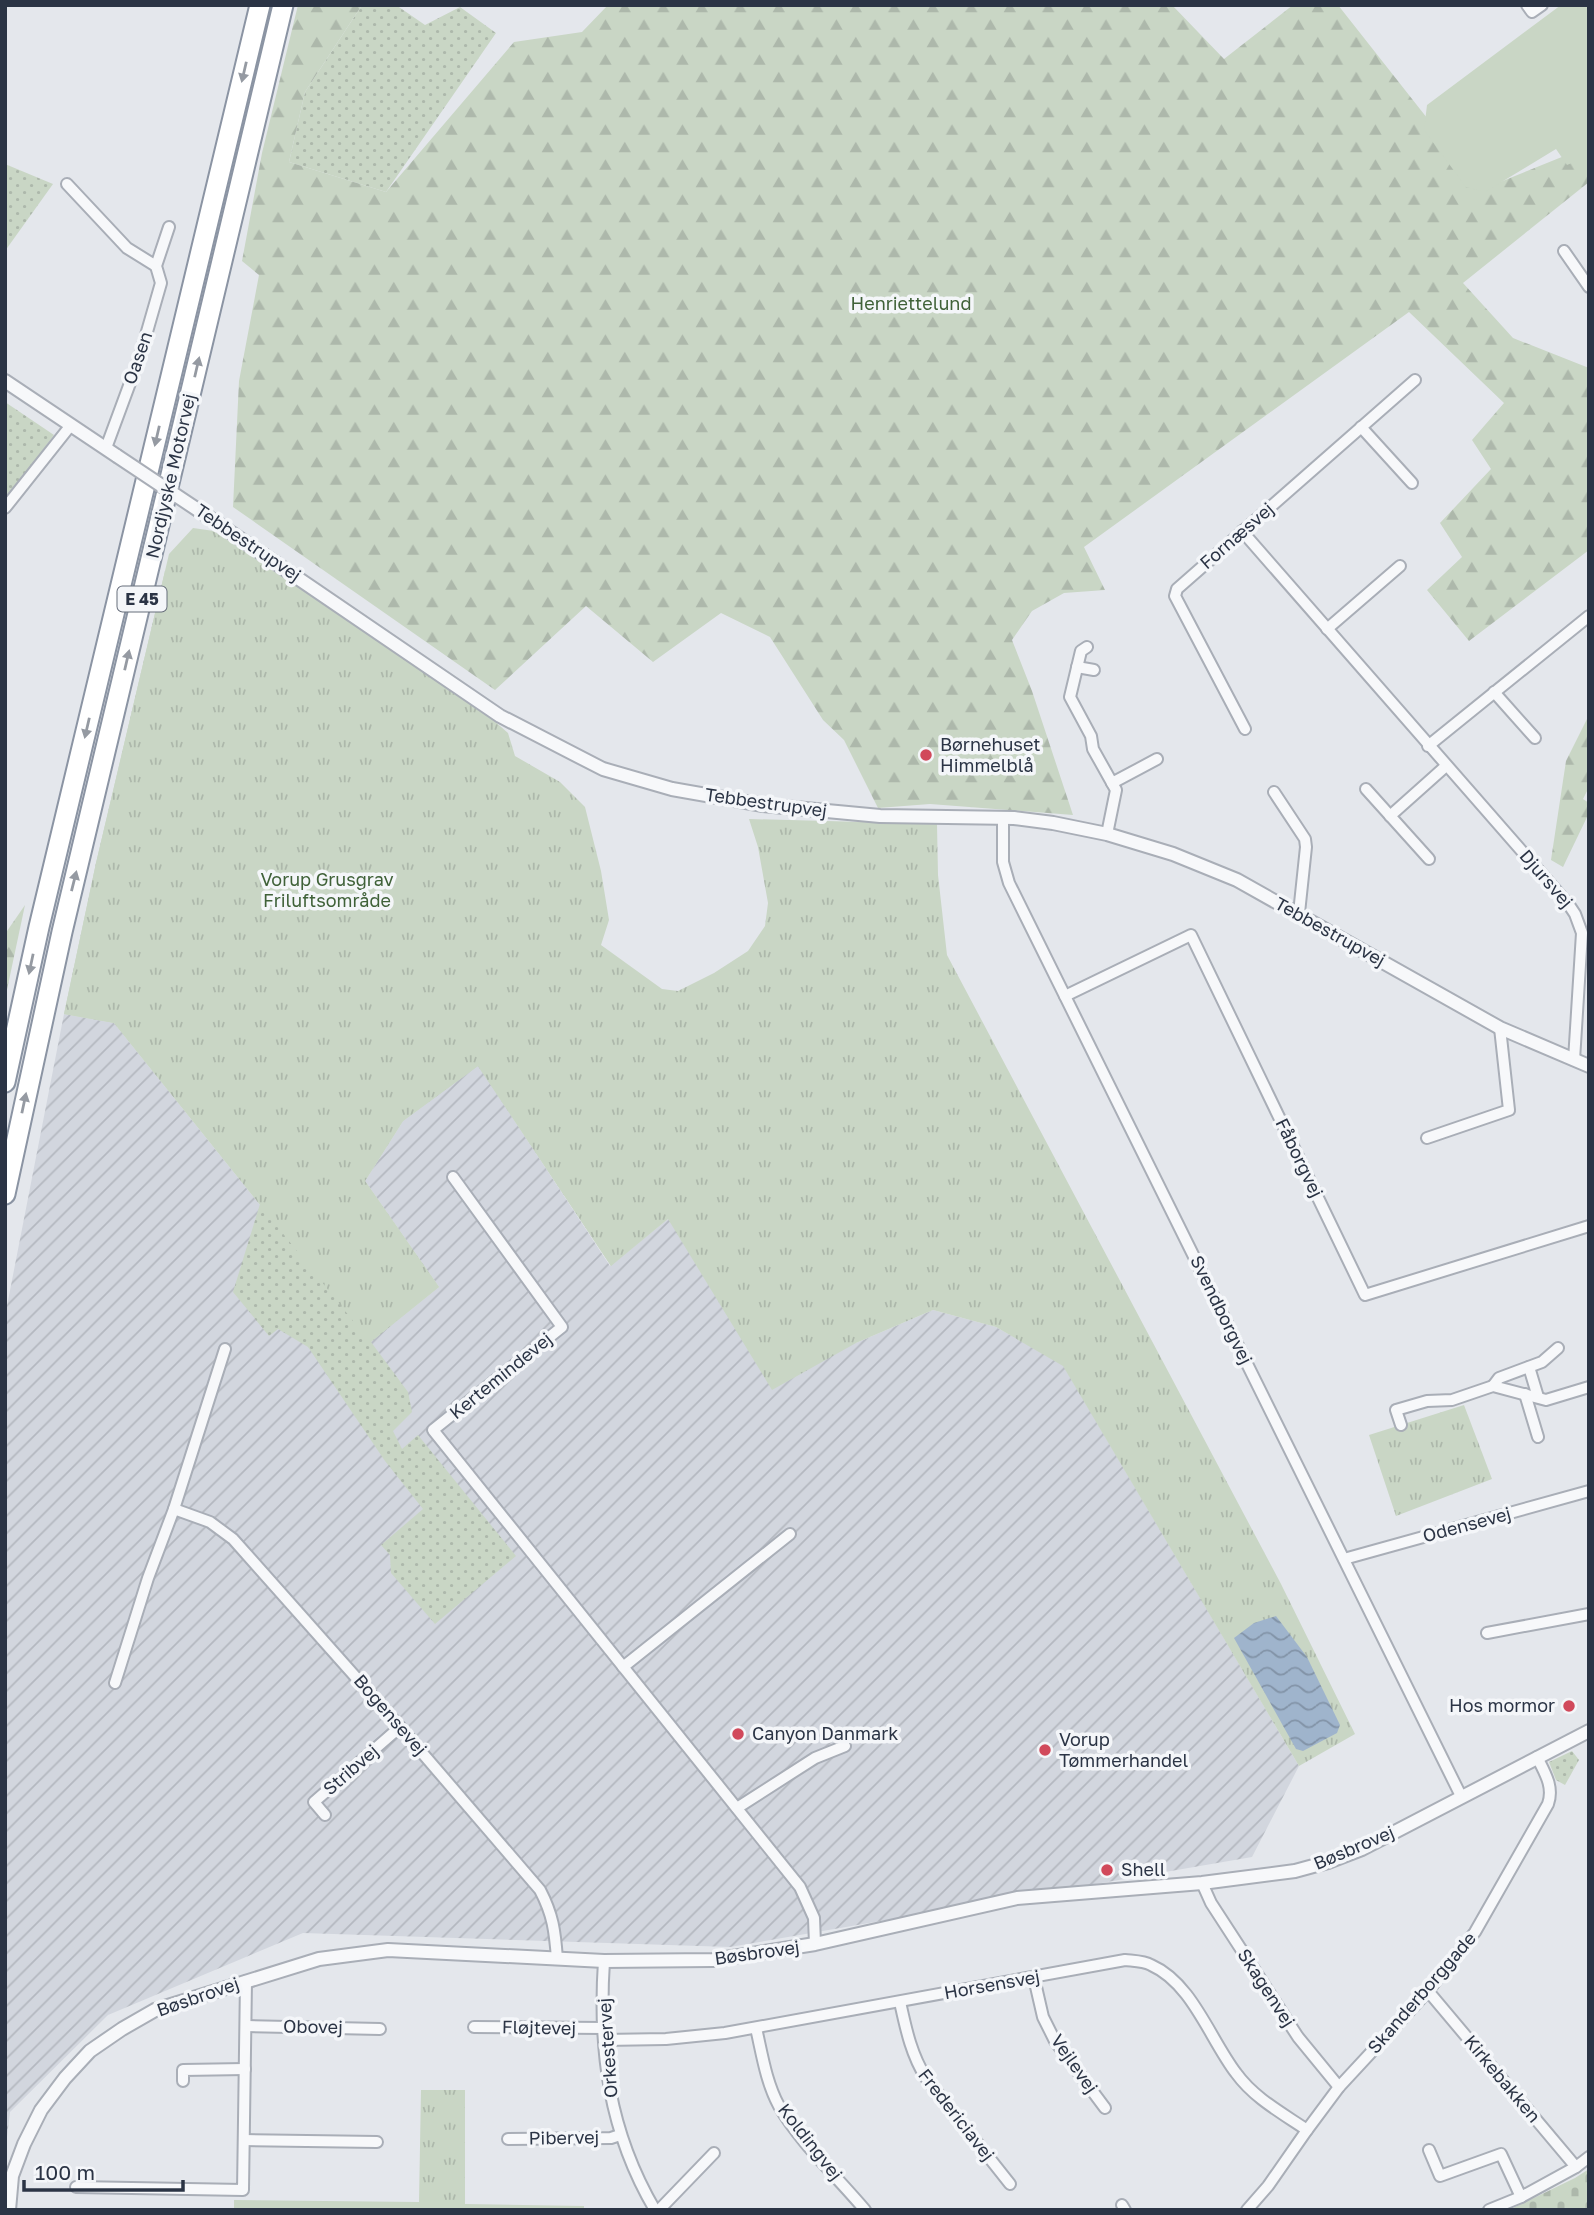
<svg xmlns="http://www.w3.org/2000/svg" width="1594" height="2215" viewBox="0 0 1594 2215" font-family="'Golos Text',sans-serif">
  <style>
    .industrial { fill: url(#industrial-furrows) }
    .grass { fill: url(#grass-dots) }
    .forest { fill: url(#forest-firs) }
    .cemetery { fill: url(#cemetery-stones) }
    .park { fill: url(#park-tufts) }
    .pitch { fill: #c9d6c5 }
    .water { fill: url(#water-waves) }
    .lines { fill: none; stroke-linecap: round; stroke-linejoin: round }
    .minor-casing { stroke: #a9aeb7; stroke-width: 14 }
    .tertiary-casing { stroke: #a9aeb7; stroke-width: 16 }
    .motorway-casing { stroke: #8b94a3; stroke-width: 23 }
    .minor { stroke: #f7f8fa; stroke-width: 10 }
    .tertiary { stroke: #f7f8fa; stroke-width: 12 }
    .motorway { stroke: #fff; stroke-width: 19 }
    .tertiary-bridge-casing { stroke: #a9aeb7; stroke-width: 16; stroke-linecap: butt }
    .tertiary-bridge { stroke: #f7f8fa; stroke-width: 12 }
    .oneway { fill: #959aa2 }
    .poi-dot { fill: #d1495b; stroke: #f4f6f9; stroke-width: 2.5 }
    .labels { text-anchor: middle; stroke-width: 7; stroke-linejoin: round; paint-order: stroke }
    .shield { fill: #f4f6f9; stroke: #676e7b; stroke-width: 2 }
    .shield-label { font-size: 16px; font-weight: bold; fill: #2b3445 }
    .park-label { font-size: 18px; fill: #3f6138; stroke: #f4f6f9 }
    .street-label { font-size: 18px; fill: #2b3445; stroke: #f4f6f9 }
    .poi-label { font-size: 18px; fill: #2b3445; stroke: #f4f6f9; text-anchor: start }
  </style>
  <defs>
    <pattern id="industrial-furrows" width="10" height="10" patternUnits="userSpaceOnUse" patternTransform="scale(1.75)"><rect width="10" height="10" fill="#d2d6de"/><path d="M-1 1l2-2M0 10L10 0M9 11l2-2" fill="none" stroke="#b4b8c0"/></pattern>
    <pattern id="grass-dots" width="8" height="8" patternUnits="userSpaceOnUse" patternTransform="scale(1.75)"><rect width="8" height="8" fill="#c9d6c5"/><path d="M2 2h.1M6 6h.1" fill="none" stroke="#adb8ab" stroke-width="1.8" stroke-linecap="round"/></pattern>
    <pattern id="forest-firs" width="22" height="20" patternUnits="userSpaceOnUse" patternTransform="scale(1.75)"><rect width="22" height="20" fill="#c9d6c5"/><path d="M5 1l3.5 6h-7zM16 11l3.5 6h-7z" fill="#adb8ab"/></pattern>
    <pattern id="cemetery-stones" width="16" height="16" patternUnits="userSpaceOnUse" patternTransform="scale(1.75)"><rect width="16" height="16" fill="#c9d6c5"/><path d="M2 7V4a2 2 0 0 1 4 0v3zM10 15v-3a2 2 0 0 1 4 0v3z" fill="#adb8ab"/></pattern>
    <pattern id="park-tufts" width="24" height="20" patternUnits="userSpaceOnUse" patternTransform="scale(1.75)"><rect width="24" height="20" fill="#c9d6c5"/><path d="M3 7l-1-3M5 7V3M7 7l1-3M15 17l-1-3M17 17v-4M19 17l1-3" fill="none" stroke="#adb8ab"/></pattern>
    <pattern id="water-waves" width="16" height="10" patternUnits="userSpaceOnUse" patternTransform="scale(1.75)"><rect width="16" height="10" fill="#9fb4cc"/><path d="M0 5q4-4 8 0t8 0" fill="none" stroke="#8293a7"/></pattern>
  </defs>
  <rect width="100%" height="100%" fill="#e4e7ec"/>
  <!-- industrial -->
  <polygon class="industrial" points="64,1014 114,1023 370,1342 439,1287 365,1181 403,1121 478,1065 610,1266 668,1219 856,1343 933,1310 996,1327 1063,1365 1299,1766 1252,1857 730,1947 303,1933 108,2015 10,2112 5,2154 5,1316"/>
  <!-- grass -->
  <g class="grass">
    <polygon points="362,5 396,5 425,25 460,7 496,33 386,192 289,162 305,92"/>
    <polygon points="5,164 53,184 5,251"/>
    <polygon points="5,402 54,435 8,497 5,495"/>
    <polygon points="165,571 453,1023 670,1207 611,1266 478,1066 403,1121 365,1181 439,1287 371,1342 408,1392 412,1412 393,1431 402,1449 418,1435 516,1556 435,1624 391,1573 390,1555 381,1545 423,1509 385,1461 308,1347 278,1329 269,1336 233,1292 260,1204 114,1023 64,1014 96,863"/>
    <polygon points="1572,1751 1579,1760 1565,1785 1556,1780 1549,1762"/>
  </g>
  <!-- forest -->
  <g class="forest">
    <polygon points="298,5 362,5 305,92 289,162 386,192 514,42 582,32 608,5 1172,5 1224,59 1293,5 1338,5 1483,189 1589,146 1589,182 1463,283 1513,338 1589,368 1589,550 1469,641 1427,590 1462,557 1440,523 1491,469 1472,440 1504,403 1409,312 1084,547 1105,590 1064,593 1032,611 1012,640 1032,691 1073,815 930,804 878,808 844,740 823,720 770,637 721,613 653,662 586,606 495,690 233,507 239,381 259,275 242,261 262,153"/>
    <polygon points="1589,715 1589,787 1583,799 1589,803 1589,813 1563,867 1551,860 1566,761"/>
    <polygon points="25,905 5,999 5,934"/>
  </g>
  <!-- cemetery -->
  <polygon class="cemetery" points="1589,2169 1589,2210 1509,2210 1575,2178"/>
  <!-- park -->
  <g class="park">
    <polygon points="193,528 214,531 484,712 508,733 515,756 560,782 585,807 601,871 609,920 601,945 662,989 678,991 714,973 748,951 765,926 768,903 758,847 749,819 937,824 938,875 947,955 1281,1584 1355,1734 1299,1766 1063,1366 996,1327 933,1310 856,1343 772,1390 668,1219 611,1266 478,1066 403,1121 365,1181 439,1287 370,1342 114,1023 64,1014 96,863 169,554"/>
    <polygon points="1464,1405 1492,1479 1396,1516 1369,1435"/>
    <polygon points="421,2090 465,2090 465,2204 584,2206 584,2210 234,2210 234,2200 419,2202"/>
  </g>
  <!-- pitch -->
  <polygon class="pitch" points="1561,5 1589,5 1589,156 1567,165 1556,149 1485,192 1466,187 1424,130 1427,105"/>
  <!-- water -->
  <polygon class="water" points="1276,1616 1307,1657 1340,1725 1337,1733 1303,1751 1296,1749 1234,1638 1254,1623"/>
  <g class="lines">
    <!-- minor casing -->
    <g class="minor-casing">
      <g id="minor">
        <polyline points="1527,5 1532,12 1542,5"/>
        <polyline points="67,184 127,248 156,266"/>
        <polyline points="1564,251 1589,287"/>
        <polyline points="1361,427 1412,483"/>
        <polyline points="106,448 140,356 161,283 156,266 169,227"/>
        <polyline points="5,508 71,425"/>
        <polyline points="1242,531 1569,905 1575,914 1582,933 1574,1060"/>
        <polyline points="1327,629 1400,566"/>
        <polyline points="1087,647 1081,651 1070,697 1091,736 1093,749 1116,790 1107,834"/>
        <polyline points="1077,667 1094,670"/>
        <polyline points="1494,692 1535,738"/>
        <polyline points="1245,729 1175,596 1177,589 1415,380"/>
        <polyline points="1428,746 1589,616"/>
        <polyline points="1112,783 1157,759"/>
        <polyline points="1366,789 1429,859"/>
        <polyline points="1274,792 1305,839 1306,847 1299,913"/>
        <polyline points="1390,816 1446,766"/>
        <polyline points="1003,818 1003,862 1009,883 1461,1796"/>
        <polyline points="1065,996 1191,935 1365,1295 1589,1226"/>
        <polyline points="1427,1138 1509,1110 1500,1028"/>
        <polyline points="453,1177 562,1327 433,1430 800,1887 814,1918 815,1944"/>
        <polyline points="1529,1367 1538,1397"/>
        <polyline points="1493,1386 1499,1378 1542,1362 1558,1348"/>
        <polyline points="1525,1394 1538,1437"/>
        <polyline points="1401,1425 1396,1410 1427,1401 1452,1400 1493,1386 1546,1400 1589,1387"/>
        <path d="M174,1509L210,1522L233,1539L400,1727L540,1890C553,1915 555,1931 557,1959"/>
        <polyline points="1344,1559 1589,1491"/>
        <polyline points="1487,1633 1589,1614"/>
        <polyline points="623,1667 790,1534"/>
        <polyline points="115,1683 148,1578 174,1509 225,1349"/>
        <polyline points="737,1808 815,1758 845,1746"/>
        <polyline points="325,1815 314,1802 400,1727"/>
        <polyline points="1202,1883 1211,1903 1298,2037 1339,2087"/>
        <path d="M604,1961C598,2050 609,2132 655,2210"/>
        <polyline points="1034,1978 1043,2017 1055,2041 1105,2108"/>
        <polyline points="1428,1991 1576,2167"/>
        <path d="M900,2002C906,2029 911,2054 926,2078L1010,2184"/>
        <polyline points="246,2026 380,2029"/>
        <polyline points="474,2027 604,2028"/>
        <path d="M756,2028C762,2054 766,2082 779,2106C798,2140 839,2179 865,2210"/>
        <path d="M604,2040L666,2039L725,2033L1125,1960C1133,1961 1144,1961 1151,1965C1192,1983 1210,2039 1236,2073C1254,2098 1282,2113 1307,2130"/>
        <polyline points="183,2081 183,2070 245,2069"/>
        <polyline points="508,2139 611,2138 620,2135"/>
        <polyline points="244,2140 377,2142"/>
        <polyline points="1429,2150 1440,2176 1501,2154 1521,2197"/>
        <polyline points="76,2187 243,2190 246,1981"/>
        <polyline points="1122,2205 1125,2210"/>
        <polyline points="659,2210 714,2153"/>
        <path d="M1247,2210L1268,2186L1307,2130L1339,2087L1428,1991L1475,1932L1548,1804C1554,1787 1545,1773 1537,1757"/>
        <polyline points="1489,2210 1521,2197 1576,2167 1589,2157"/>
      </g>
    </g>
    <!-- tertiary casing -->
    <g class="tertiary-casing">
      <g id="tertiary">
        <polyline points="5,381 117,456"/>
        <polyline points="198,510 500,716 603,769 672,789 763,805 880,816 1014,818 1053,823 1107,834 1173,854 1237,880 1500,1028 1589,1066"/>
        <polyline points="9,2210 12,2176 24,2144 41,2110 65,2078 90,2051 122,2029 155,2010 319,1959 388,1950 604,1961 713,1960 815,1944 1017,1898 1202,1883 1295,1871 1328,1862 1362,1849 1589,1731"/>
      </g>
    </g>
    <!-- motorway casing -->
    <g class="motorway-casing">
      <g id="motorway">
        <polyline points="5,1082 39,927 260,5"/>
        <polyline points="5,1194 62,932 283,5"/>
      </g>
    </g>
    <!-- minor -->
    <use href="#minor" class="minor"/>
    <!-- tertiary -->
    <use href="#tertiary" class="tertiary"/>
    <!-- motorway -->
    <use href="#motorway" class="motorway"/>
    <!-- tertiary-bridge casing -->
    <g class="tertiary-bridge-casing">
      <polyline id="tertiary-bridge" points="117,456 198,510"/>
    </g>
    <!-- tertiary-bridge -->
    <use href="#tertiary-bridge" class="tertiary-bridge"/>
  </g>
  <!-- one-way arrows -->
  <defs><path id="oneway-solid" d="M-6-.8H1V-3.2L6.5 0L1 3.2V.8H-6Z" transform="scale(1.75)"/></defs>
  <g class="oneway">
    <use href="#oneway-solid" transform="translate(244 72) rotate(103)"/>
    <use href="#oneway-solid" transform="translate(197 367) rotate(-77)"/>
    <use href="#oneway-solid" transform="translate(157 436) rotate(103)"/>
    <use href="#oneway-solid" transform="translate(127 660) rotate(-77)"/>
    <use href="#oneway-solid" transform="translate(87 728) rotate(103)"/>
    <use href="#oneway-solid" transform="translate(74 881) rotate(-76)"/>
    <use href="#oneway-solid" transform="translate(31 964) rotate(102)"/>
    <use href="#oneway-solid" transform="translate(24 1103) rotate(-78)"/>
  </g>
  <!-- markers -->
  <g class="poi-dot">
    <circle cx="926" cy="755" r="7"/>
    <circle cx="1569" cy="1706" r="7"/>
    <circle cx="738" cy="1734" r="7"/>
    <circle cx="1045" cy="1750" r="7"/>
    <circle cx="1107" cy="1870" r="7"/>
  </g>
  <g class="labels">
    <!-- shield labels -->
    <rect class="shield" x="117.5" y="586.5" width="49" height="25" rx="5"/>
    <g class="shield-label">
      <text x="142" y="605">E 45</text>
    </g>
    <!-- park labels -->
    <g class="park-label">
      <text x="911" y="310">Henriettelund</text>
      <text x="327" y="886">Vorup Grusgrav<tspan x="327" dy="21">Friluftsområde</tspan></text>
    </g>
    <!-- street labels -->
    <g class="street-label">
      <text transform="translate(138 358) rotate(-71)" y="6">Oasen</text>
      <text transform="translate(171 476) rotate(-77)" y="6">Nordjyske Motorvej</text>
      <text transform="translate(1237 536) rotate(-41)" y="6">Fornæsvej</text>
      <text transform="translate(248 543) rotate(34)" y="6">Tebbestrupvej</text>
      <text transform="translate(766 803) rotate(8)" y="6">Tebbestrupvej</text>
      <text transform="translate(1546 879) rotate(49)" y="6">Djursvej</text>
      <text transform="translate(1330 932) rotate(29)" y="6">Tebbestrupvej</text>
      <text transform="translate(1299 1158) rotate(64)" y="6">Fåborgvej</text>
      <text transform="translate(1221 1310) rotate(64)" y="6">Svendborgvej</text>
      <text transform="translate(501 1376) rotate(-39)" y="6">Kertemindevej</text>
      <text transform="translate(1467 1525) rotate(-15)" y="6">Odensevej</text>
      <text transform="translate(390 1715) rotate(49)" y="6">Bogensevej</text>
      <text transform="translate(351 1770) rotate(-41)" y="6">Stribvej</text>
      <text transform="translate(1354 1848) rotate(-23)" y="6">Bøsbrovej</text>
      <text transform="translate(757 1953) rotate(-8)" y="6">Bøsbrovej</text>
      <text transform="translate(992 1985) rotate(-10)" y="6">Horsensvej</text>
      <text transform="translate(1266 1988) rotate(57)" y="6">Skagenvej</text>
      <text transform="translate(1422 1993) rotate(-49)" y="6">Skanderborggade</text>
      <text transform="translate(198 1997) rotate(-19)" y="6">Bøsbrovej</text>
      <text transform="translate(313 2027) rotate(1)" y="6">Obovej</text>
      <text transform="translate(539 2028) rotate(1)" y="6">Fløjtevej</text>
      <text transform="translate(608 2048) rotate(-94)" y="6">Orkestervej</text>
      <text transform="translate(1074 2064) rotate(55)" y="6">Vejlevej</text>
      <text transform="translate(1502 2079) rotate(50)" y="6">Kirkebakken</text>
      <text transform="translate(956 2115) rotate(52)" y="6">Fredericiavej</text>
      <text transform="translate(564 2138) rotate(-1)" y="6">Pibervej</text>
      <text transform="translate(810 2142) rotate(52)" y="6">Koldingvej</text>
    </g>
    <!-- poi labels -->
    <g class="poi-label">
      <text x="940" y="751">Børnehuset<tspan x="940" dy="21">Himmelblå</tspan></text>
      <text x="1555" y="1712" text-anchor="end">Hos mormor</text>
      <text x="752" y="1740">Canyon Danmark</text>
      <text x="1059" y="1746">Vorup<tspan x="1059" dy="21">Tømmerhandel</tspan></text>
      <text x="1121" y="1876">Shell</text>
    </g>
  </g>
  <!-- border -->
  <rect width="1594" height="2215" fill="none" stroke="#2b3445" stroke-width="14"/>
  <!-- scale -->
  <path d="M24 2180v10h159v-10" fill="none" stroke="#2b3445" stroke-width="3.5"/>
  <text x="35" y="2180" font-size="21" fill="#2b3445" stroke="#f4f6f9" stroke-width="5" paint-order="stroke">100 m</text>
</svg>
